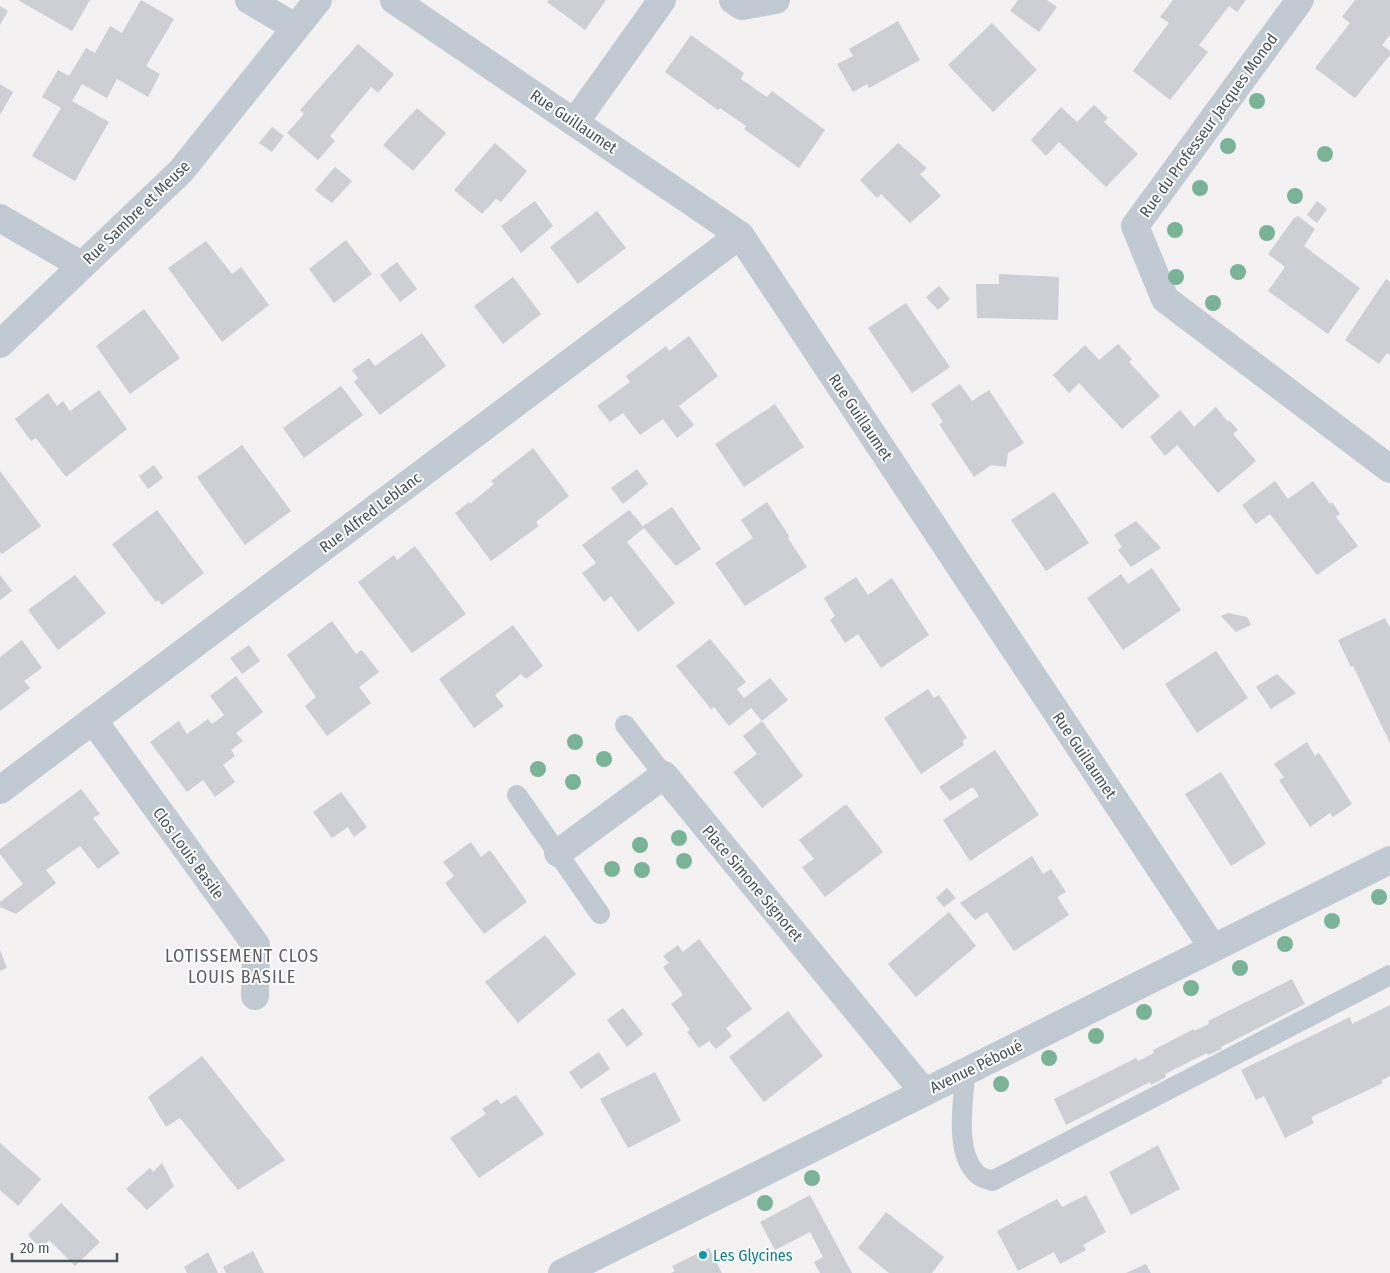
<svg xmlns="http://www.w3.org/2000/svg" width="1390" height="1273" viewBox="0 0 1390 1273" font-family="'Fira Sans Condensed',sans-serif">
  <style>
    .building { fill: #cdcfd5 }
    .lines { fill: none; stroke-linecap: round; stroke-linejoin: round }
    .service { stroke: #c1cad2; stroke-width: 20 }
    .minor { stroke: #c1cad2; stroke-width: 28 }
    .tertiary { stroke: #c1cad2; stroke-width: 28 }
    .tree { fill: #7bb399 }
    .culture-dot { fill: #0f9aa8; stroke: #fff; stroke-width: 2 }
    .labels { text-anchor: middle; stroke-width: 4; stroke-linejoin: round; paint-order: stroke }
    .street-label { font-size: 16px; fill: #48535e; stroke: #fff }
    .culture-label { font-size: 16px; fill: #0d838f; stroke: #fff; text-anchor: start }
    .neighbourhood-label { font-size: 18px; letter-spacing: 1px; fill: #5d6065; stroke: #fff }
  </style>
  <rect width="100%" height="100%" fill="#f3f1f1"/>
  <!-- building -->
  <g class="building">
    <polygon points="18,0 90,0 72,31"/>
    <polygon points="141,0 174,19 146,66 160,74 148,97 117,79 107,98 82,84 72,101 109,122 75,181 32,156 61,108 42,97 58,70 69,76 86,48 95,53 110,26 122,33"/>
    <polygon points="549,0 606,0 585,30 547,2"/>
    <polygon points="1018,0 1047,0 1057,7 1039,32 1010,11"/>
    <polygon points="1173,0 1246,0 1237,12 1229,6 1199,45 1208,52 1170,100 1133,71 1169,23 1160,17"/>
    <polygon points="1355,0 1390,0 1390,35 1382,45 1390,51 1390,55 1355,98 1315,68 1350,23 1342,17"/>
    <polygon points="0,6 8,11 0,25"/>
    <polygon points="898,21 920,60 869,88 867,84 853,92 837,64 853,56 849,49"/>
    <polygon points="992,23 1037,70 993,112 948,65"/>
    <polygon points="691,35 744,73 741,79 767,97 772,91 825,130 799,168 744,129 746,126 720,108 718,110 665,72"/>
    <polygon points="358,44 394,74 378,93 371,87 330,136 335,141 318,160 287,133 304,114 300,110"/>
    <polygon points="0,84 13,92 0,115"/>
    <polygon points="1094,105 1108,118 1104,122 1138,154 1106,187 1059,142 1046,156 1031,140 1061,107 1077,122"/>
    <polygon points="417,108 446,133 413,171 383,145"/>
    <polygon points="272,127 284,136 272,152 259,143"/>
    <polygon points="495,143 527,171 501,202 496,199 482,214 454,190"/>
    <polygon points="898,143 927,168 920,174 941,196 910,223 881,194 877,198 860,180"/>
    <polygon points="335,167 352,181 332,203 315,190"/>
    <polygon points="535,201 553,226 521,253 501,226"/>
    <polygon points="1317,201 1327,209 1317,223 1307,215"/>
    <polygon points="597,211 626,248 578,284 550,247"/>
    <polygon points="1298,216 1315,229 1304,246 1360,288 1328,334 1268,291 1285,267 1268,254 1294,218"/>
    <polygon points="346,240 372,274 334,303 309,269"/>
    <polygon points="206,241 232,274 241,267 269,305 222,342 168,268"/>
    <polygon points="397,262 417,289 400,302 380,275"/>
    <polygon points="999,274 1059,277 1058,320 977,318 976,284 999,284"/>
    <polygon points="513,277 541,314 503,344 474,306"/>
    <polygon points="1386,279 1390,282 1390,355 1387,353 1379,364 1345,340"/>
    <polygon points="939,286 950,299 938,310 926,297"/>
    <polygon points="906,303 950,367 912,393 868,328"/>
    <polygon points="144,309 180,358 130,394 96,346"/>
    <polygon points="422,333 446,366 380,415 354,382 358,378 352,370 369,358 375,366"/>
    <polygon points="689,336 718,376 679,406 694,425 677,438 663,419 640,435 623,413 610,422 597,406 630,382 626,376 666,346 669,351"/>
    <polygon points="1118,344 1132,359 1129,362 1160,396 1122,429 1079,383 1069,393 1053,375 1085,345 1099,360"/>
    <polygon points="960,384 972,401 989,390 1024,443 1008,453 1006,467 991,465 974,477 939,424 943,422 931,404"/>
    <polygon points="341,386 363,415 304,458 283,428"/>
    <polygon points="99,390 127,429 66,477 36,438 31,441 15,419 48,393 57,406 63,401 70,411"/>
    <polygon points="775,404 804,447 744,487 715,444"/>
    <polygon points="1216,407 1228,422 1229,420 1238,430 1233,434 1256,461 1218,493 1177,445 1165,456 1150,437 1180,410 1194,427"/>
    <polygon points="242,445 291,511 245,545 197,477"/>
    <polygon points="533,448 569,496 536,522 539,526 491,561 455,513 469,502 470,504 494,484 491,481"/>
    <polygon points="154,465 163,478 148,489 139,476"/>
    <polygon points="637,469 648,484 623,504 611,488"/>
    <polygon points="0,471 41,526 2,554 0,552"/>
    <polygon points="1275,481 1288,499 1313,481 1330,504 1332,502 1340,514 1336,517 1358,546 1317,575 1270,514 1256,524 1242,505"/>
    <polygon points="1054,492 1089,543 1046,571 1011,520"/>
    <polygon points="767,502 789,536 788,538 807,567 745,606 715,563 753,538 741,520"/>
    <polygon points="672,507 701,549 676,566 644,528 627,542 675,603 638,632 611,596 604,602 582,573 596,563 582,545 629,510 643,526"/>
    <polygon points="157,510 204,573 162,605 158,600 156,602 112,544"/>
    <polygon points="1136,521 1161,548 1131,567 1118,550 1122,547 1114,535"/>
    <polygon points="415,546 466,614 412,653 358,582 394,555 397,560"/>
    <polygon points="1152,568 1181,610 1123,650 1087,598 1121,574 1128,584"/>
    <polygon points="0,575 12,591 0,600"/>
    <polygon points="75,575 106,613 58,650 28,610"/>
    <polygon points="856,577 868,595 892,578 929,635 881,668 858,634 845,643 830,620 835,616 824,598"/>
    <polygon points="1228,613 1247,617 1251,625 1236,632 1221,616"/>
    <polygon points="1385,618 1390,628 1390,743 1353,666 1351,667 1338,640"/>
    <polygon points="332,621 356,654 362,650 379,672 359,687 371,703 327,736 305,706 316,697 287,655"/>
    <polygon points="513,625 543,666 526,679 521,674 495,695 504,706 474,728 439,679"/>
    <polygon points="710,639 746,682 737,689 744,698 770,678 788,700 762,721 751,708 729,726 714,707 711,709 676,666"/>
    <polygon points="22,640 42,668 24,681 30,688 0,711 0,657"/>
    <polygon points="249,645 260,661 242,674 230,658"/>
    <polygon points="1216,651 1248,698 1197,733 1165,684"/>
    <polygon points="1277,674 1296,693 1271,709 1256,687"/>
    <polygon points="236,676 263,712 236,733 243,741 231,750 235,756 223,765 235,782 215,797 203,780 187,792 150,742 179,721 187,734 208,719 212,724 224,715 210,696"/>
    <polygon points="928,689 934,698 939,695 967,738 962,741 964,745 921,774 884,718"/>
    <polygon points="762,721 803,776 762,808 733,772 757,754 743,736"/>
    <polygon points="1307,742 1315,756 1319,753 1352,804 1333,817 1330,813 1310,827 1279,780 1284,777 1274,764"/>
    <polygon points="995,750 1039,815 970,861 943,820 979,796 973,787 950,801 939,787"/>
    <polygon points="1221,772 1266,844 1231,866 1185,794"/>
    <polygon points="81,789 100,814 93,818 120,853 98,869 80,846 46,870 56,883 16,914 0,907 0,902 23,884 0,854 0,849"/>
    <polygon points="341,792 367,827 354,837 348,827 332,838 313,812"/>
    <polygon points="846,804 883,852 825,897 802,867 814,859 799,840"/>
    <polygon points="471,842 481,857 490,850 527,902 484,934 445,883 454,876 443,862"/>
    <polygon points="1032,856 1043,874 1051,869 1066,892 1057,897 1069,915 1014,951 987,912 975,920 960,903"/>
    <polygon points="947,888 956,898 944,907 936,898"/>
    <polygon points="949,912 976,946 916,997 888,964"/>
    <polygon points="545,935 576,974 518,1023 485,982"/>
    <polygon points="699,939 752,1009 726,1028 732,1036 716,1049 709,1041 699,1048 687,1032 690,1030 671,1004 683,995 663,967 669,963 663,956 678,945 683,952"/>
    <polygon points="0,950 7,968 0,971"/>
    <polygon points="1292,979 1305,1004 1221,1047 1222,1049 1208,1055 1207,1053 1165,1074 1166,1077 1151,1085 1150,1082 1066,1125 1054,1099 1136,1058 1138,1061 1154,1053 1153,1050 1194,1029 1194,1031 1209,1024 1208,1021"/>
    <polygon points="1390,1005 1390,1076 1381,1081 1383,1083 1311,1117 1314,1123 1285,1138 1264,1096 1256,1100 1241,1070 1350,1017 1352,1024"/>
    <polygon points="623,1008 643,1034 627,1047 607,1020"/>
    <polygon points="788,1011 823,1056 764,1102 729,1057"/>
    <polygon points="599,1052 610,1069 581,1089 569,1072"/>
    <polygon points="202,1056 285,1160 238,1190 180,1118 166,1127 148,1097"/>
    <polygon points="655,1072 681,1121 628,1148 600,1099"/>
    <polygon points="516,1095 544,1134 479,1178 450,1138 486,1114 482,1109 497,1099 501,1104"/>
    <polygon points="0,1143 41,1179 18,1206 0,1190"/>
    <polygon points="1158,1145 1180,1189 1131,1215 1109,1172"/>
    <polygon points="162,1163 174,1186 147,1210 126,1189 150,1168 153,1172"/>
    <polygon points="810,1195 852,1273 820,1273 814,1262 823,1257 810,1232 775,1250 760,1222"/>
    <polygon points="1086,1195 1106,1232 1083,1245 1086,1250 1060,1264 1054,1252 1018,1271 997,1231 1057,1199 1062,1207"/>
    <polygon points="61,1203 100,1242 75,1266 49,1240 41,1249 28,1235"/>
    <polygon points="886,1212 944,1257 932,1273 889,1273 858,1248"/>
    <polygon points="709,1248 722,1273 671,1273 675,1271 672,1266"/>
    <polygon points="253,1251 264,1273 226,1273 223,1267"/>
    <polygon points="208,1252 218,1273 187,1273 184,1267"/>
    <polygon points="1146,1264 1151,1273 1126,1273"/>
  </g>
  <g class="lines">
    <!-- service -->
    <g class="service">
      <polyline points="625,725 664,775"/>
      <polyline points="517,795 600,914"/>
      <path d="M965,1072C964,1102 953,1152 978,1175C982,1178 987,1179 992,1181L1390,975"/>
    </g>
    <!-- minor -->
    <g class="minor">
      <polyline points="249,0 295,27"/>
      <polyline points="394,0 740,235 1213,948"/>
      <polyline points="733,0 742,6 776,0"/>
      <polyline points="1300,0 1135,226 1165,299 1390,469"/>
      <polyline points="575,122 662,0"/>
      <polyline points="0,218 81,265"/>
      <polyline points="0,344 181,171 318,0"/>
      <polyline points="93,720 256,945 255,996"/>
      <polyline points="0,790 740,235"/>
      <polyline points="558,853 664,775 924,1092"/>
    </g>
    <!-- tertiary -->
    <polyline class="tertiary" points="562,1273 1390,860"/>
  </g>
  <!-- trees -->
  <g class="tree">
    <circle cx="1257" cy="101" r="8"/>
    <circle cx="1228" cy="146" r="8"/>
    <circle cx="1325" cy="154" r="8"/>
    <circle cx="1200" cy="188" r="8"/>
    <circle cx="1295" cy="196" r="8"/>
    <circle cx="1175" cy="230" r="8"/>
    <circle cx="1267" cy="233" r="8"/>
    <circle cx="1238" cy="272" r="8"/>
    <circle cx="1176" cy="277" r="8"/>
    <circle cx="1213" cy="303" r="8"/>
    <circle cx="575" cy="742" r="8"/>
    <circle cx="604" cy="759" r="8"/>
    <circle cx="538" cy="769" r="8"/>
    <circle cx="573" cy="782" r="8"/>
    <circle cx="679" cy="838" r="8"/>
    <circle cx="640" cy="845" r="8"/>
    <circle cx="684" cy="861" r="8"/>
    <circle cx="612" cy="869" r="8"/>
    <circle cx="642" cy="870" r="8"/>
    <circle cx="1379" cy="897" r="8"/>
    <circle cx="1332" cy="921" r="8"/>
    <circle cx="1285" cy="944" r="8"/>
    <circle cx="1240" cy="968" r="8"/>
    <circle cx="1191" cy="988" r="8"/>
    <circle cx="1144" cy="1012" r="8"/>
    <circle cx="1096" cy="1036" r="8"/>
    <circle cx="1049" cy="1058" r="8"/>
    <circle cx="1001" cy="1084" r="8"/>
    <circle cx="812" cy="1178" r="8"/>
    <circle cx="765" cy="1203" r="8"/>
  </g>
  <!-- markers -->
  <circle class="culture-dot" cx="703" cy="1255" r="5"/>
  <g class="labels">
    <!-- street labels -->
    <g class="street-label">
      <text transform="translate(574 121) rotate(34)" y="6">Rue Guillaumet</text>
      <text transform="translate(1208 125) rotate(-54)" y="6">Rue du Professeur Jacques Monod</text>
      <text transform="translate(136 212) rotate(-44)" y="6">Rue Sambre et Meuse</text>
      <text transform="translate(861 417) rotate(56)" y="6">Rue Guillaumet</text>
      <text transform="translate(370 512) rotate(-37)" y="6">Rue Alfred Leblanc</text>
      <text transform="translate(1085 755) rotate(56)" y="6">Rue Guillaumet</text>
      <text transform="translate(189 853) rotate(54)" y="6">Clos Louis Basile</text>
      <text transform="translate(753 883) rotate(50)" y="6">Place Simone Signoret</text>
      <text transform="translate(976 1066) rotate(-26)" y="6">Avenue Péboué</text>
    </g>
    <!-- culture labels -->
    <g class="culture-label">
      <text x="713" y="1261">Les Glycines</text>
    </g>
    <!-- neighbourhood labels -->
    <g class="neighbourhood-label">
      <text x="242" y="962">LOTISSEMENT CLOS<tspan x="242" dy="21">LOUIS BASILE</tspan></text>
    </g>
  </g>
  <!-- scale -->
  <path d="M12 1253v8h105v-8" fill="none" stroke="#48535e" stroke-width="2.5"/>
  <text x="20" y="1253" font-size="15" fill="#48535e" stroke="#ffffff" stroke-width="4" paint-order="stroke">20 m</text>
</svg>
